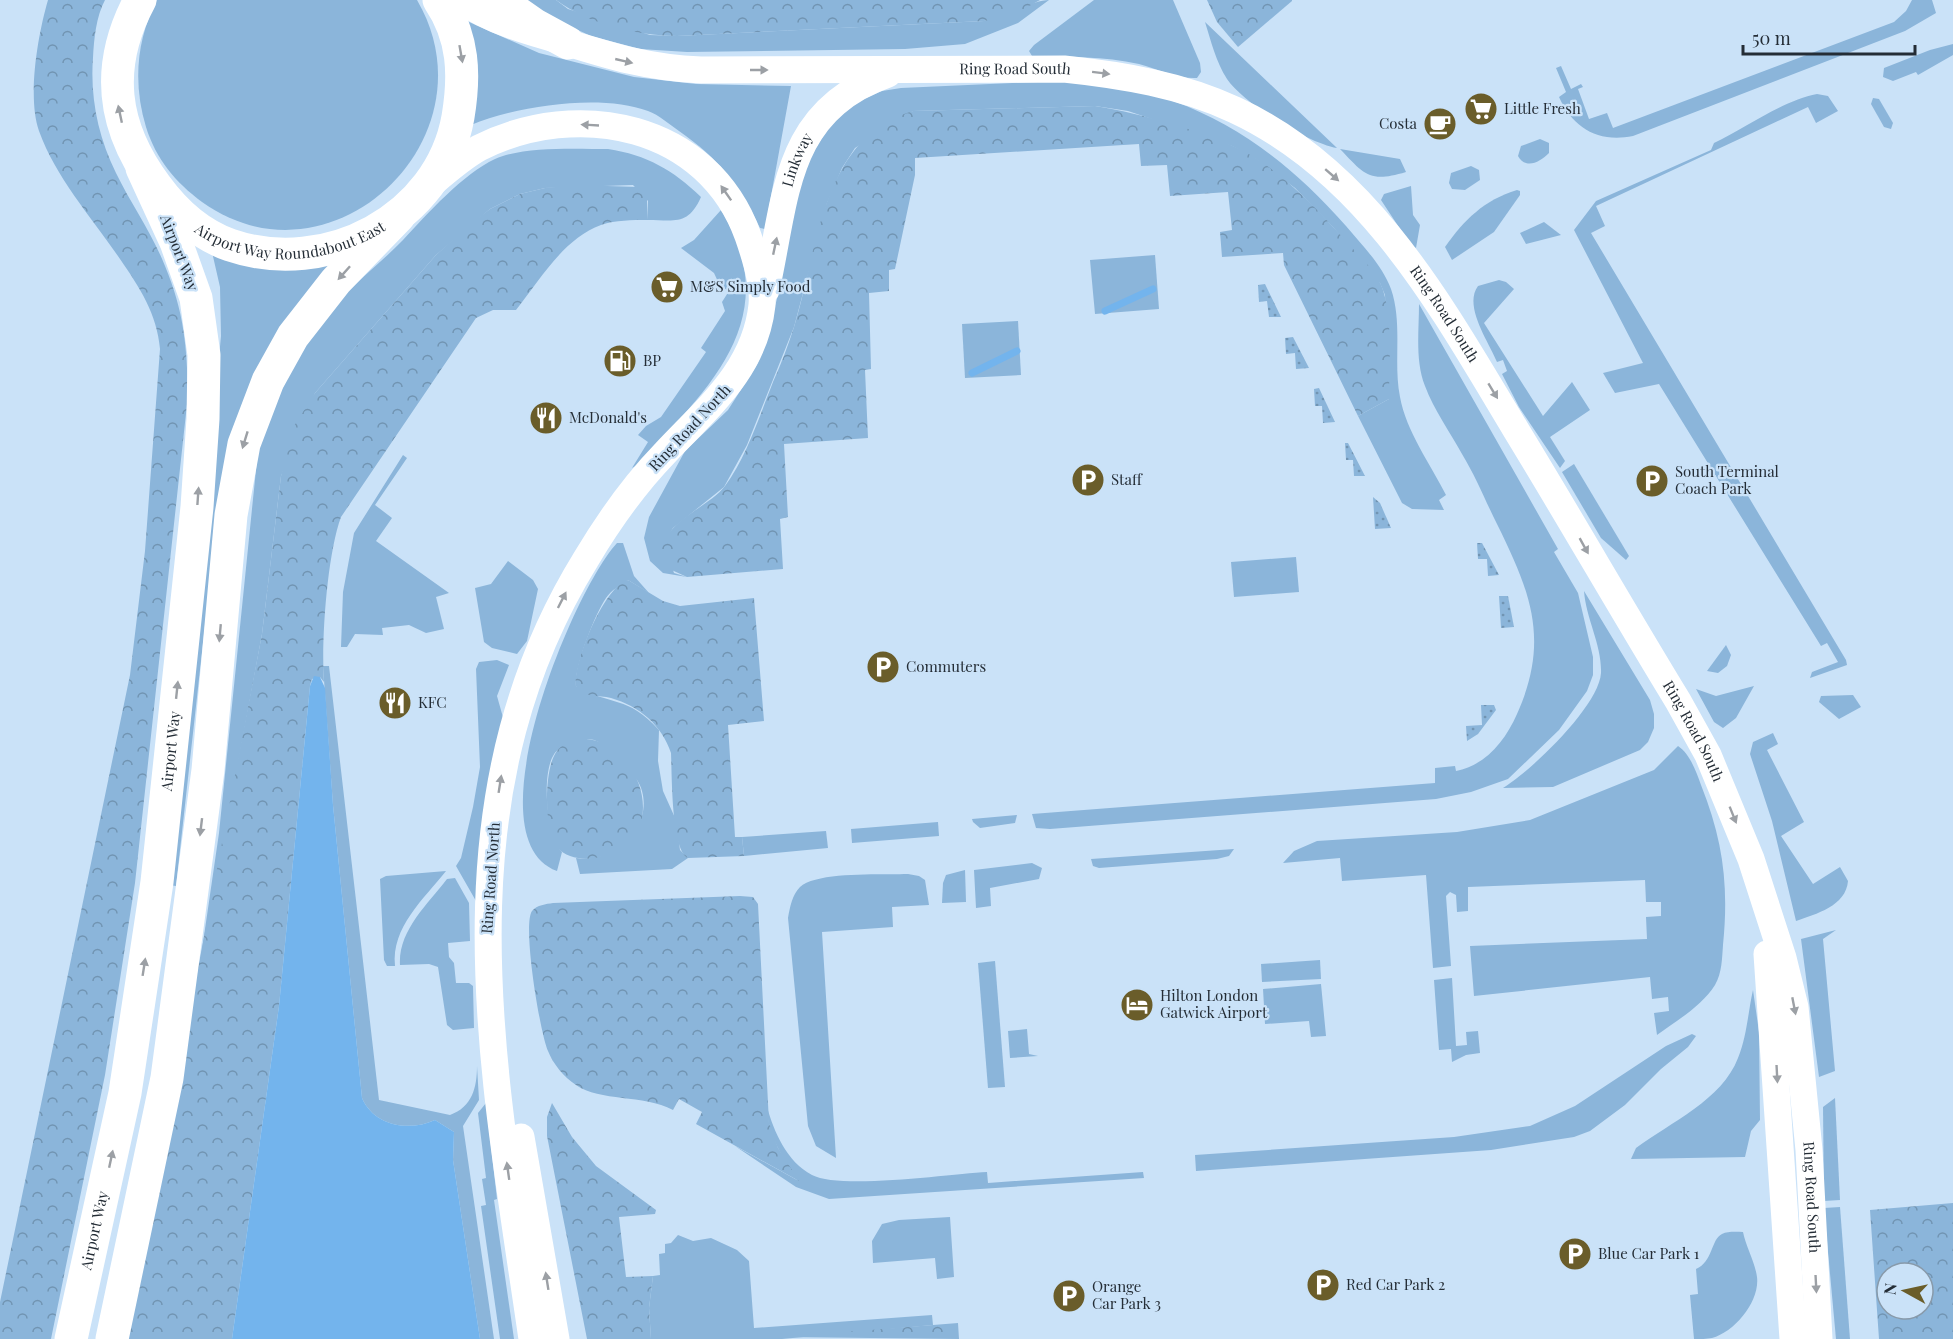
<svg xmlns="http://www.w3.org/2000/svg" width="1953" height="1339" viewBox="0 0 1953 1339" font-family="'Playfair Display',serif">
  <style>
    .green { fill: #8bb5da }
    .forest { fill: url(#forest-crowns); fill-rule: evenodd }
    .garden { fill: url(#garden-dots) }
    .water { fill: #73b4ed }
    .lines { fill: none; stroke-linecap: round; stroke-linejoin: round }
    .stream { stroke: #73b4ed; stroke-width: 7 }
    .street { stroke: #fff; stroke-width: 27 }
    .highway { stroke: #fff; stroke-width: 33 }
    .oneway { fill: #9ca0a5 }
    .labels { text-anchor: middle; stroke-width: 4.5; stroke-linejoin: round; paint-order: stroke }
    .street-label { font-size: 15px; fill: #242d36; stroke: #cae2f8 }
    .poi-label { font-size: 15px; fill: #242d36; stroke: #cae2f8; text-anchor: start }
  </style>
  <defs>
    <pattern id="forest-crowns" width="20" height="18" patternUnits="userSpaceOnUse" patternTransform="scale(1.5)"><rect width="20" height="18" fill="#8bb5da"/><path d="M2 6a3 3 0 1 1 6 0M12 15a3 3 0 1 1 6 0" fill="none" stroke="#7194b2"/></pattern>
    <pattern id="garden-dots" width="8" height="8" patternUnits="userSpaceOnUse" patternTransform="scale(1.5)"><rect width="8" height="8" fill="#8bb5da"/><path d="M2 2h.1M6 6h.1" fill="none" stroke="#7194b2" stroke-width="1.8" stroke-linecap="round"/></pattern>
  </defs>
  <rect width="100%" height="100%" fill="#cae2f8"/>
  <!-- green -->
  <g class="green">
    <path d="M157,0H417C497,137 332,295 202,202C175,182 156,159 146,127C133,84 136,40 157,0Z"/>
    <path d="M512,0H556L568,9L650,35L677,36L984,21C1000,16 1035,0 1049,0L1018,23L965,44L905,49L687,52L640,49L591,36Z"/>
    <path d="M1094,0H1173L1200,63L1201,72L1197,78C1177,79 1158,69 1139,64C1104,56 1067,57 1032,56L1029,51L1034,45Z"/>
    <path d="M1912,0H1932L1936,13L1905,31L1633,136C1598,143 1573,128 1559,97L1566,92L1556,68L1561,66L1571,89L1581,84L1583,87L1578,89L1589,119L1607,113L1613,128L1894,22L1906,11Z"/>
    <path d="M469,22L539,53L634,77L696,84L791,86L765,229L760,228C739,184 719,159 679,131C669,124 659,115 648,111C600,93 517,106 471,125Z"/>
    <path d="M1205,22L1337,148C1308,143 1244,104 1227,79C1216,62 1211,41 1205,22Z"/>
    <polygon points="1953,44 1953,55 1918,75 1916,72 1893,81 1883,77 1884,68 1930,50"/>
    <path d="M1060,81C1179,83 1269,138 1346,226C1362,245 1382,265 1391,289C1403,324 1393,362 1400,397C1406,431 1431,465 1446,495L1439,500L1444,510L1412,509L1402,503L1358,416L1389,399L1385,295L1380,283L1333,227L1295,188L1256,159L1232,146L1128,111L1095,106L913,111L855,148L842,168L827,203L794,327L747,445L724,487L673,528L664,543L674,573L687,577L663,573L650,561L644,538L649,517L685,451L728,410L758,363L777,299L803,167L841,109L882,91L901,88Z"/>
    <path d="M1817,94L1828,96L1838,111L1816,123L1808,107L1596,206L1605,226L1591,233L1846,660L1847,665L1810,678L1812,672L1838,662L1827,643L1821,646L1659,384L1615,393L1603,373L1643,363L1574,230L1596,201L1711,150L1714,143C1745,128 1784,100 1817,94Z"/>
    <polygon points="1873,98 1879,99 1893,123 1891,129 1884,127 1871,104"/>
    <path d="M1540,139L1549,143V153C1540,162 1526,170 1518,156L1521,146Z"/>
    <path d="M608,149C647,155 673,170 701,197C688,226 675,220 647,220L648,201L633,185L545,188L520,194L490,209L436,255L315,393L281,476L262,634L197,984L219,833L258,450C273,403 295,357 326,317C347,288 378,266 403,240C427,214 463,174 495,159C524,146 576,149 608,149Z"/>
    <path d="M1340,149L1400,159L1406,172C1369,183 1365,175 1340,149Z"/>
    <polygon points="1471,166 1479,170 1480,180 1465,190 1452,189 1449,183 1451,173"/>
    <polygon points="1411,186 1413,215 1420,225 1416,248 1410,244 1381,200 1384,194"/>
    <path d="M1517,190L1520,191V195L1494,232L1452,260L1445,247C1464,220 1484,200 1517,190Z"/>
    <path d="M721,210C774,296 735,361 673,426C661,439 646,461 632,468L648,442L638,435L646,426L661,417L706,352L701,348L725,311L722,302L729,291L720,286L714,273L681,248L694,240Z"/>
    <polygon points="1544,222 1561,235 1526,244 1520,233"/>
    <polygon points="212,252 332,262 219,499 176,886 169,885 221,336 220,287"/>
    <polygon points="1155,255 1159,309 1095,314 1090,260"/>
    <path d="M1499,280L1506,282L1514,289L1484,323L1543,416L1572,382L1590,410L1550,437L1565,461L1560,468L1519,407L1502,374L1507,371L1503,360L1497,362C1489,342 1463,306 1478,286Z"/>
    <path d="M1419,304L1558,549L1554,552L1578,593L1593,657V675L1587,691L1559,730L1508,779L1471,792L1436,799L1050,829L1036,828L1032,814L1435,783V768L1455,766L1456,771C1486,765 1505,741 1517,714C1550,640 1531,593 1497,524C1485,500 1476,477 1462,454C1450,432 1434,410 1425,386C1415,361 1419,331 1419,304Z"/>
    <polygon points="1018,321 1021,375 965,378 962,324"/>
    <polygon points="403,455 407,458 375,505 392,518 376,541 449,593 436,597 444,629 426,633 409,625 382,628 383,635 355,634 347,647 341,647 343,592 354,533"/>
    <polygon points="1574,464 1629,556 1626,560 1601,538 1562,472"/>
    <path d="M617,543H623L634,576L649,593L628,580C621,585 611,590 606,598C595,614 574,667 576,686C610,706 628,695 659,730L658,761L663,791L676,820L680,850L688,858L672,869L580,874L576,858C592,860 605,856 619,848C640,835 652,803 637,780C632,773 625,766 619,760C609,750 600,738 585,739C578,739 565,745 559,749C539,762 546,837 562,852L557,871C469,839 574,589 617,543Z"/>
    <polygon points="1296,557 1299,592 1234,597 1231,562"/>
    <polygon points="508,561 533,580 538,589 527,641 517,654 492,648 484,642 475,588 491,584"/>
    <path d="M1584,591L1650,700L1654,714V728L1648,742L1640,750L1553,787L1503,788C1531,771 1599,706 1601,673C1602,645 1586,619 1584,591Z"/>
    <polygon points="1726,645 1731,655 1727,666 1718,673 1707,671"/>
    <polygon points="497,660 509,665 497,696 504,721 479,852 476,901 456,866 461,858 473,807 480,767 476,669 479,662"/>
    <path d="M323,666H329L379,1100L450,1115C472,1107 477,1088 477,1066L479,1100L463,1126L494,1339H480L453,1160L454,1132L435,1120C409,1132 374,1126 362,1098L333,805Z"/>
    <polygon points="1754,686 1736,718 1723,728 1714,722 1696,689 1716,696"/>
    <polygon points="1853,695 1861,707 1839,719 1819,702 1821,696"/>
    <path d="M1773,733L1778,744L1767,750L1804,822L1781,836L1813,884L1840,867L1848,881C1846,906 1816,914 1796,921L1772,821L1750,754L1753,742Z"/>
    <path d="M1678,746C1690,754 1696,771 1701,785C1723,840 1729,885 1723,945C1722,958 1722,973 1715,985C1702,1006 1676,1021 1657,1035L1654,1013L1669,1011L1668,997L1652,999L1650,977L1474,996L1470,946L1647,939L1646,917L1661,916V902H1646L1645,880L1468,887V911L1457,912L1456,895L1450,892L1446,896L1451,966L1433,968L1426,875L1342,881L1340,858L1283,863L1294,851L1317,841L1457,832L1530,820L1654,770Z"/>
    <polygon points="1017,815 1015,823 980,828 973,822 972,819"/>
    <polygon points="938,822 939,836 852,843 851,829"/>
    <polygon points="826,831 828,848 744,856 742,837"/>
    <polygon points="1234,849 1229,856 1217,859 1099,868 1093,866 1091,859"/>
    <polygon points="1032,863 1042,868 1039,879 990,888 991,906 976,908 974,870"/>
    <polygon points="965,870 966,902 942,903 943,883 946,875"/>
    <path d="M446,871C424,899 391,927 395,966H387L384,960L380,879L386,876Z"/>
    <path d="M908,874L919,876L925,880L929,905L892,907L893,927L822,932L836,1158L816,1146L808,1126L788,918C790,907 792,895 800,887C817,871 884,875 908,874Z"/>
    <path d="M455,878L469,903L470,941L448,943L449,957L454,963L456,983H469L473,986L474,1028L453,1030L447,1025L438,967L429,964L400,965C398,931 427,905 447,879Z"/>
    <polygon points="1836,930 1823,939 1835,1071 1819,1077 1801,939"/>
    <polygon points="1320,960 1321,979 1262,982 1261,964"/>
    <polygon points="995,961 1005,1087 988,1088 978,963"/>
    <polygon points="1452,978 1456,1046 1467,1045 1466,1032 1478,1031 1480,1053 1466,1055 1452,1062 1451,1049 1439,1050 1434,980"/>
    <polygon points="1321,984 1326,1036 1311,1037 1309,1021 1265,1024 1263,989"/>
    <path d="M1753,990L1759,1032L1760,1120L1751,1131L1745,1157L1631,1159L1636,1148C1671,1122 1722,1100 1738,1058C1747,1036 1748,1012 1753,990Z"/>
    <polygon points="1027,1029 1029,1054 1038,1056 1010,1058 1008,1031"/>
    <polygon points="1692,1034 1696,1036 1688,1047 1661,1069 1625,1105 1590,1131 1574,1137 1491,1150 1196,1171 1195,1155 1454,1137 1530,1126 1575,1106 1666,1046"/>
    <polygon points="1835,1098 1840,1200 1824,1201 1823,1107"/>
    <polygon points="486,1103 497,1199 494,1200 514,1339 500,1339 481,1206 486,1205 482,1179 486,1178 478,1113"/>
    <path d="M767,1107C774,1132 787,1162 812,1175C840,1190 950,1174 987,1172L988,1183L1143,1172L1144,1178L829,1199L796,1187L735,1146L797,1180C783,1158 767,1134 767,1107Z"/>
    <polygon points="1840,1207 1850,1339 1836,1339 1824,1208"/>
    <polygon points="950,1217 954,1277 937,1279 935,1258 873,1263 872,1241 882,1224 899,1220"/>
    <path d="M1743,1232C1746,1247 1755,1262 1757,1277C1760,1301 1735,1332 1712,1338C1707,1339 1700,1339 1694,1339L1690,1295L1698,1294L1696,1269C1713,1262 1711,1239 1722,1234C1728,1231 1737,1232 1743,1232Z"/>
    <polygon points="678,1235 693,1241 711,1238 737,1250 749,1261 754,1328 932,1315 933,1325 782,1339 651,1339 649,1308 653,1276 660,1275 659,1254 665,1253 665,1244 671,1243"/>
  </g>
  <!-- forest -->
  <g class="forest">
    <path d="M48,0H105C96,17 94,39 93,58C90,97 98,137 116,173C131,204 152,233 165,266C184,312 187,346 188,395L135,883L105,1075L51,1339H0V1302L130,675L145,551L160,349C157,314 140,288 120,259C92,218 56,178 39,131C27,97 38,34 48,0Z"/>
    <path d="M556,0H1040L1011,16L984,21L677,36C634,35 591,25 556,0Z"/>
    <polygon points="1207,0 1292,0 1292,1 1238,47 1217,22"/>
    <path d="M1095,106C1140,113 1216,134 1254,157C1289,179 1318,210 1345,240C1358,255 1377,271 1383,290C1393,321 1389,367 1389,399L1358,416L1284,265L1283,253L1222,257L1220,232L1232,230L1228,192L1170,196L1167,165L1141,166L1139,144L915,158V175L895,269L889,270V291L869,293L871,369L865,370L868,438L784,444L788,517L780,519L783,569L687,577L665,567C647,527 707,510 725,486C746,458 760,415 773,382C781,364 788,346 794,327C818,250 821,137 913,111Z"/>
    <path d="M576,185L639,187L647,196V220C632,220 616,220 601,225C563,239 540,280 516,310H493L476,318L341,517C327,555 321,642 324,682L320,677L312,679L310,686L279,1006L232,1339H127L262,634L281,476L294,426L315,393L436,255L469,225L490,209L520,194L545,188Z"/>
    <path d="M628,580L663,601L680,606L754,598L764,721L728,725L735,837H742L744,856L688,858C671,850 672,774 671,753C662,725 639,706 611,698C599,695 583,698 576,686C573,663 604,586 628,580Z"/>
    <path d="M577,739C641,734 678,845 595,858C582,860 566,858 557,847C544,830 544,773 555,754C559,746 568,742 577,739Z"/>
    <path d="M740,896L753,897L758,904L769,1123L778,1148L799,1181L696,1124L702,1112L679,1099L673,1110C643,1094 600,1102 576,1085C564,1077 553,1064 548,1051C540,1033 522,925 532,911C537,905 546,904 553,903Z"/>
    <polygon points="552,1103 572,1137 596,1166 656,1210 655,1214 619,1217 626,1277 653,1276 649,1308 651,1339 587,1339 547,1136 547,1117"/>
    <path d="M1953,1203V1339H1879L1870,1210ZM1887,1273H1923V1309H1887Z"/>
    <polygon points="958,1323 959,1339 782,1337 933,1325"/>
  </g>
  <!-- garden -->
  <g class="garden">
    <polygon points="1265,284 1281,317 1269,317 1267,301 1259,302 1258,285"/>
    <polygon points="1293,337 1309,368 1296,369 1295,353 1286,354 1285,338"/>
    <polygon points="1319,388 1335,422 1323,423 1322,406 1315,406 1314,389"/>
    <polygon points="1345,443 1348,443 1365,476 1354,476 1353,460 1346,460"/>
    <polygon points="1373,497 1380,503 1391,528 1375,529"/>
    <polygon points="1477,543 1482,543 1499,575 1488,576 1487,559 1478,559"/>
    <polygon points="1499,596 1508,596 1514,627 1501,628"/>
    <polygon points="1481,705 1494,705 1496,710 1478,734 1467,741 1466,726 1482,725"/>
  </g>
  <!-- water -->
  <path class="water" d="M314,676L320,677L325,688L333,805L362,1098C374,1126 409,1132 435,1120L454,1132L453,1160L480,1339H232L279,1006L310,686Z"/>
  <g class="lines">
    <!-- stream -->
    <g class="stream">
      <polyline points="1105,311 1153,289"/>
      <polyline points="972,373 1017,351"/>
    </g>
    <!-- street -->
    <g class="street">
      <path id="s1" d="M460,0C491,21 526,31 562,41C610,56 649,68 701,70L1064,69C1122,75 1182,85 1235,110C1370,173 1443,309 1516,430C1571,520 1623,611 1678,701L1708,755L1751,859L1783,958L1795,1007L1809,1150L1819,1339"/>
      <path d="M435,181C449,169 463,157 479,148C578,98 708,124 748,236C755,256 764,284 762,305C755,370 707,408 665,453C635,484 608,522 586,559C435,804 494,1073 532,1339"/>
      <path id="s2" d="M766,290C787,197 783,111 888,74"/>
      <polyline points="1767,954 1793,1339"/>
      <polyline points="521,1137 556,1339"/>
    </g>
    <!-- highway -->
    <g class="highway">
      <path id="s3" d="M140,0C104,67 112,127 156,186C175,212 199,234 230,245C326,278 440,219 458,117C465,75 464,37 439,0"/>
      <polyline points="499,0 535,25 568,43"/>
      <path id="s4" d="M71,1339L125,1093L157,882L197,507L203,419L204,355L196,298L176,242L142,168"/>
      <polyline points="112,1339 167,1078 208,770 231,515 244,444 268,381 293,336 336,281 399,216"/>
    </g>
  </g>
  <!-- one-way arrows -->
  <defs><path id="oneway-solid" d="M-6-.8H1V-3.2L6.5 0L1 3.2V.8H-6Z" transform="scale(1.5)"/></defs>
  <g class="oneway">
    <use href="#oneway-solid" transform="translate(461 54) rotate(80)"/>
    <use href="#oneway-solid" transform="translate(624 61) rotate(13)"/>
    <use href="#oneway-solid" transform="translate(759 70)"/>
    <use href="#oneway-solid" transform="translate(1101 73) rotate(7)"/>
    <use href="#oneway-solid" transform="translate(120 114) rotate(-102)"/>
    <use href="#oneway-solid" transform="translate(590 125) rotate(-177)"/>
    <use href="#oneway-solid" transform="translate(1332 175) rotate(41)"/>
    <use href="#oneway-solid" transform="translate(726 193) rotate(-125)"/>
    <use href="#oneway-solid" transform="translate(775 246) rotate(-78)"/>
    <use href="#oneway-solid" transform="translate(344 273) rotate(132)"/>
    <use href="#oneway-solid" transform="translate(1493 391) rotate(59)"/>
    <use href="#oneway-solid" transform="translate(245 440) rotate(107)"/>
    <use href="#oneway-solid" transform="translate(198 496) rotate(-86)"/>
    <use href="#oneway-solid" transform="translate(1584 546) rotate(61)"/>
    <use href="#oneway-solid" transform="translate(562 600) rotate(-63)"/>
    <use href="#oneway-solid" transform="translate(220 633) rotate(95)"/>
    <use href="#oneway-solid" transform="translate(177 690) rotate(-84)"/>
    <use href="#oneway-solid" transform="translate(500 784) rotate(-81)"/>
    <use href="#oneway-solid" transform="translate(1733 815) rotate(68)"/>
    <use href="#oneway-solid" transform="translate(201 827) rotate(97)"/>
    <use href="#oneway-solid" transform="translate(144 967) rotate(-81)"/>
    <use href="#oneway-solid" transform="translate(1794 1006) rotate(79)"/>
    <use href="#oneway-solid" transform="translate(1777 1074) rotate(87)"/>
    <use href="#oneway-solid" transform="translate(111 1159) rotate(-78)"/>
    <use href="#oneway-solid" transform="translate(508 1171) rotate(-98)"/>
    <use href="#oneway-solid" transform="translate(547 1281) rotate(-99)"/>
    <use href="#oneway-solid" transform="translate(1816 1284) rotate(87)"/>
  </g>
  <!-- icons -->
  <defs>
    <g id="supermarket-disc" transform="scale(1.725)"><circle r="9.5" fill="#6a5d2a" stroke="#cae2f8"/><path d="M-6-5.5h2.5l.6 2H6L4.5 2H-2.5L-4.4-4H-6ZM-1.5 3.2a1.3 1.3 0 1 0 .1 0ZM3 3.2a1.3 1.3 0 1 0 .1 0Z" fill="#fff"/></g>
    <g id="cafe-disc" transform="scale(1.725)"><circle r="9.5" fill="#6a5d2a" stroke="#cae2f8"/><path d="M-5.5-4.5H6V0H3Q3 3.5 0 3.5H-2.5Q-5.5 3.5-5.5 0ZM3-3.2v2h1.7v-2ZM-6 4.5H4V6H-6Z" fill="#fff"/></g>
    <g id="fuel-disc" transform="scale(1.725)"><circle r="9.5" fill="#6a5d2a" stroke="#cae2f8"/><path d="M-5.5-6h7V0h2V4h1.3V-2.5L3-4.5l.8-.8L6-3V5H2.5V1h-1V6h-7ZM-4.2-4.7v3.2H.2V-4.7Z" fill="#fff"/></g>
    <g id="restaurant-disc" transform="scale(1.725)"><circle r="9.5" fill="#6a5d2a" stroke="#cae2f8"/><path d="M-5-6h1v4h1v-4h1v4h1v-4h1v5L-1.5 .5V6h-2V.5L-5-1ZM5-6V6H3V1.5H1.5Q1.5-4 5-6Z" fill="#fff"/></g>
    <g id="parking-disc" transform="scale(1.725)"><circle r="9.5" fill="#6a5d2a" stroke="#cae2f8"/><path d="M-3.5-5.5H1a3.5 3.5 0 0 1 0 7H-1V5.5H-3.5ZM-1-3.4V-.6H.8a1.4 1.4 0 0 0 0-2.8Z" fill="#fff"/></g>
    <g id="hotel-disc" transform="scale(1.725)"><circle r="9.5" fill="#6a5d2a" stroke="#cae2f8"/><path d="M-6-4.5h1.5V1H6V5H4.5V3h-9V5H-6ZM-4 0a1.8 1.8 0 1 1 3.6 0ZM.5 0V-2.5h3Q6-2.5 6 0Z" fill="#fff"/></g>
  </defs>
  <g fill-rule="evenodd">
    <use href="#supermarket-disc" x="1481" y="109"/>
    <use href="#cafe-disc" x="1440" y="124"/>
    <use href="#supermarket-disc" x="667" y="287"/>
    <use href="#fuel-disc" x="620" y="361"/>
    <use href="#restaurant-disc" x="546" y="418"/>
    <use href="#parking-disc" x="1088" y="480"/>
    <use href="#parking-disc" x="1652" y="481"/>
    <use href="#parking-disc" x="883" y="667"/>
    <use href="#restaurant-disc" x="395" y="703"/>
    <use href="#hotel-disc" x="1137" y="1005"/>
    <use href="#parking-disc" x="1575" y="1254"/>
    <use href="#parking-disc" x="1323" y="1285"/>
    <use href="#parking-disc" x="1069" y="1296"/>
  </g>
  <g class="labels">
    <!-- street labels -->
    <g class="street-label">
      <text dy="5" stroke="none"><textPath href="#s1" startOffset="567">Ring Road South</textPath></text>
      <text dy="5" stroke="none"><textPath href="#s2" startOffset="134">Linkway</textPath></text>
      <text dy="5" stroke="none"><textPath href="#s3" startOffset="356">Airport Way Roundabout East</textPath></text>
      <text transform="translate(179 253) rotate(69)" y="5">Airport Way</text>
      <text dy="5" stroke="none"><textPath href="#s1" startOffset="1089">Ring Road South</textPath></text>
      <text transform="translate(690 428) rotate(-47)" y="5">Ring Road North</text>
      <text dy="5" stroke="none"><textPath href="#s1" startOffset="1575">Ring Road South</textPath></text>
      <text dy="5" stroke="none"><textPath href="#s4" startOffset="597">Airport Way</textPath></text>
      <text transform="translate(491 878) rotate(-86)" y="5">Ring Road North</text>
      <text dy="5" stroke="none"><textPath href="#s1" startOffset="2061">Ring Road South</textPath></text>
      <text dy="5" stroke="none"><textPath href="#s4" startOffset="111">Airport Way</textPath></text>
    </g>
    <!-- poi labels -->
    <g class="poi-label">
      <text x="1504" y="114">Little Fresh</text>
      <text x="1417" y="129" text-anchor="end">Costa</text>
      <text x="690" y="292">M&amp;S Simply Food</text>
      <text x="643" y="366">BP</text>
      <text x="569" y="423">McDonald's</text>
      <text x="1675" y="477">South Terminal<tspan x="1675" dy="17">Coach Park</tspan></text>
      <text x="1111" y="485">Staff</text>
      <text x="906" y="672">Commuters</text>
      <text x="418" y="708">KFC</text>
      <text x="1160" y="1001">Hilton London<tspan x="1160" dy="17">Gatwick Airport</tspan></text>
      <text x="1598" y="1259">Blue Car Park 1</text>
      <text x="1346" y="1290">Red Car Park 2</text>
      <text x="1092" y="1292">Orange<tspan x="1092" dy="17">Car Park 3</tspan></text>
    </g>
  </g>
  <!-- north arrow -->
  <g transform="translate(1905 1291) rotate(278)"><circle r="28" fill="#cae2f8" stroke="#889aaa" stroke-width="1.5"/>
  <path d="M0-4.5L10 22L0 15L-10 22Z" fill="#6a5d2a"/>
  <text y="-9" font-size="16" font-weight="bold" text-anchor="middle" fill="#242d36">N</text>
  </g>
  <!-- scale -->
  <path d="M1743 45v9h172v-9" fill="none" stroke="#242d36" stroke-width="3"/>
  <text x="1752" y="45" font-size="18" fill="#242d36" stroke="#cae2f8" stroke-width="4.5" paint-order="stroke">50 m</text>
</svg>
